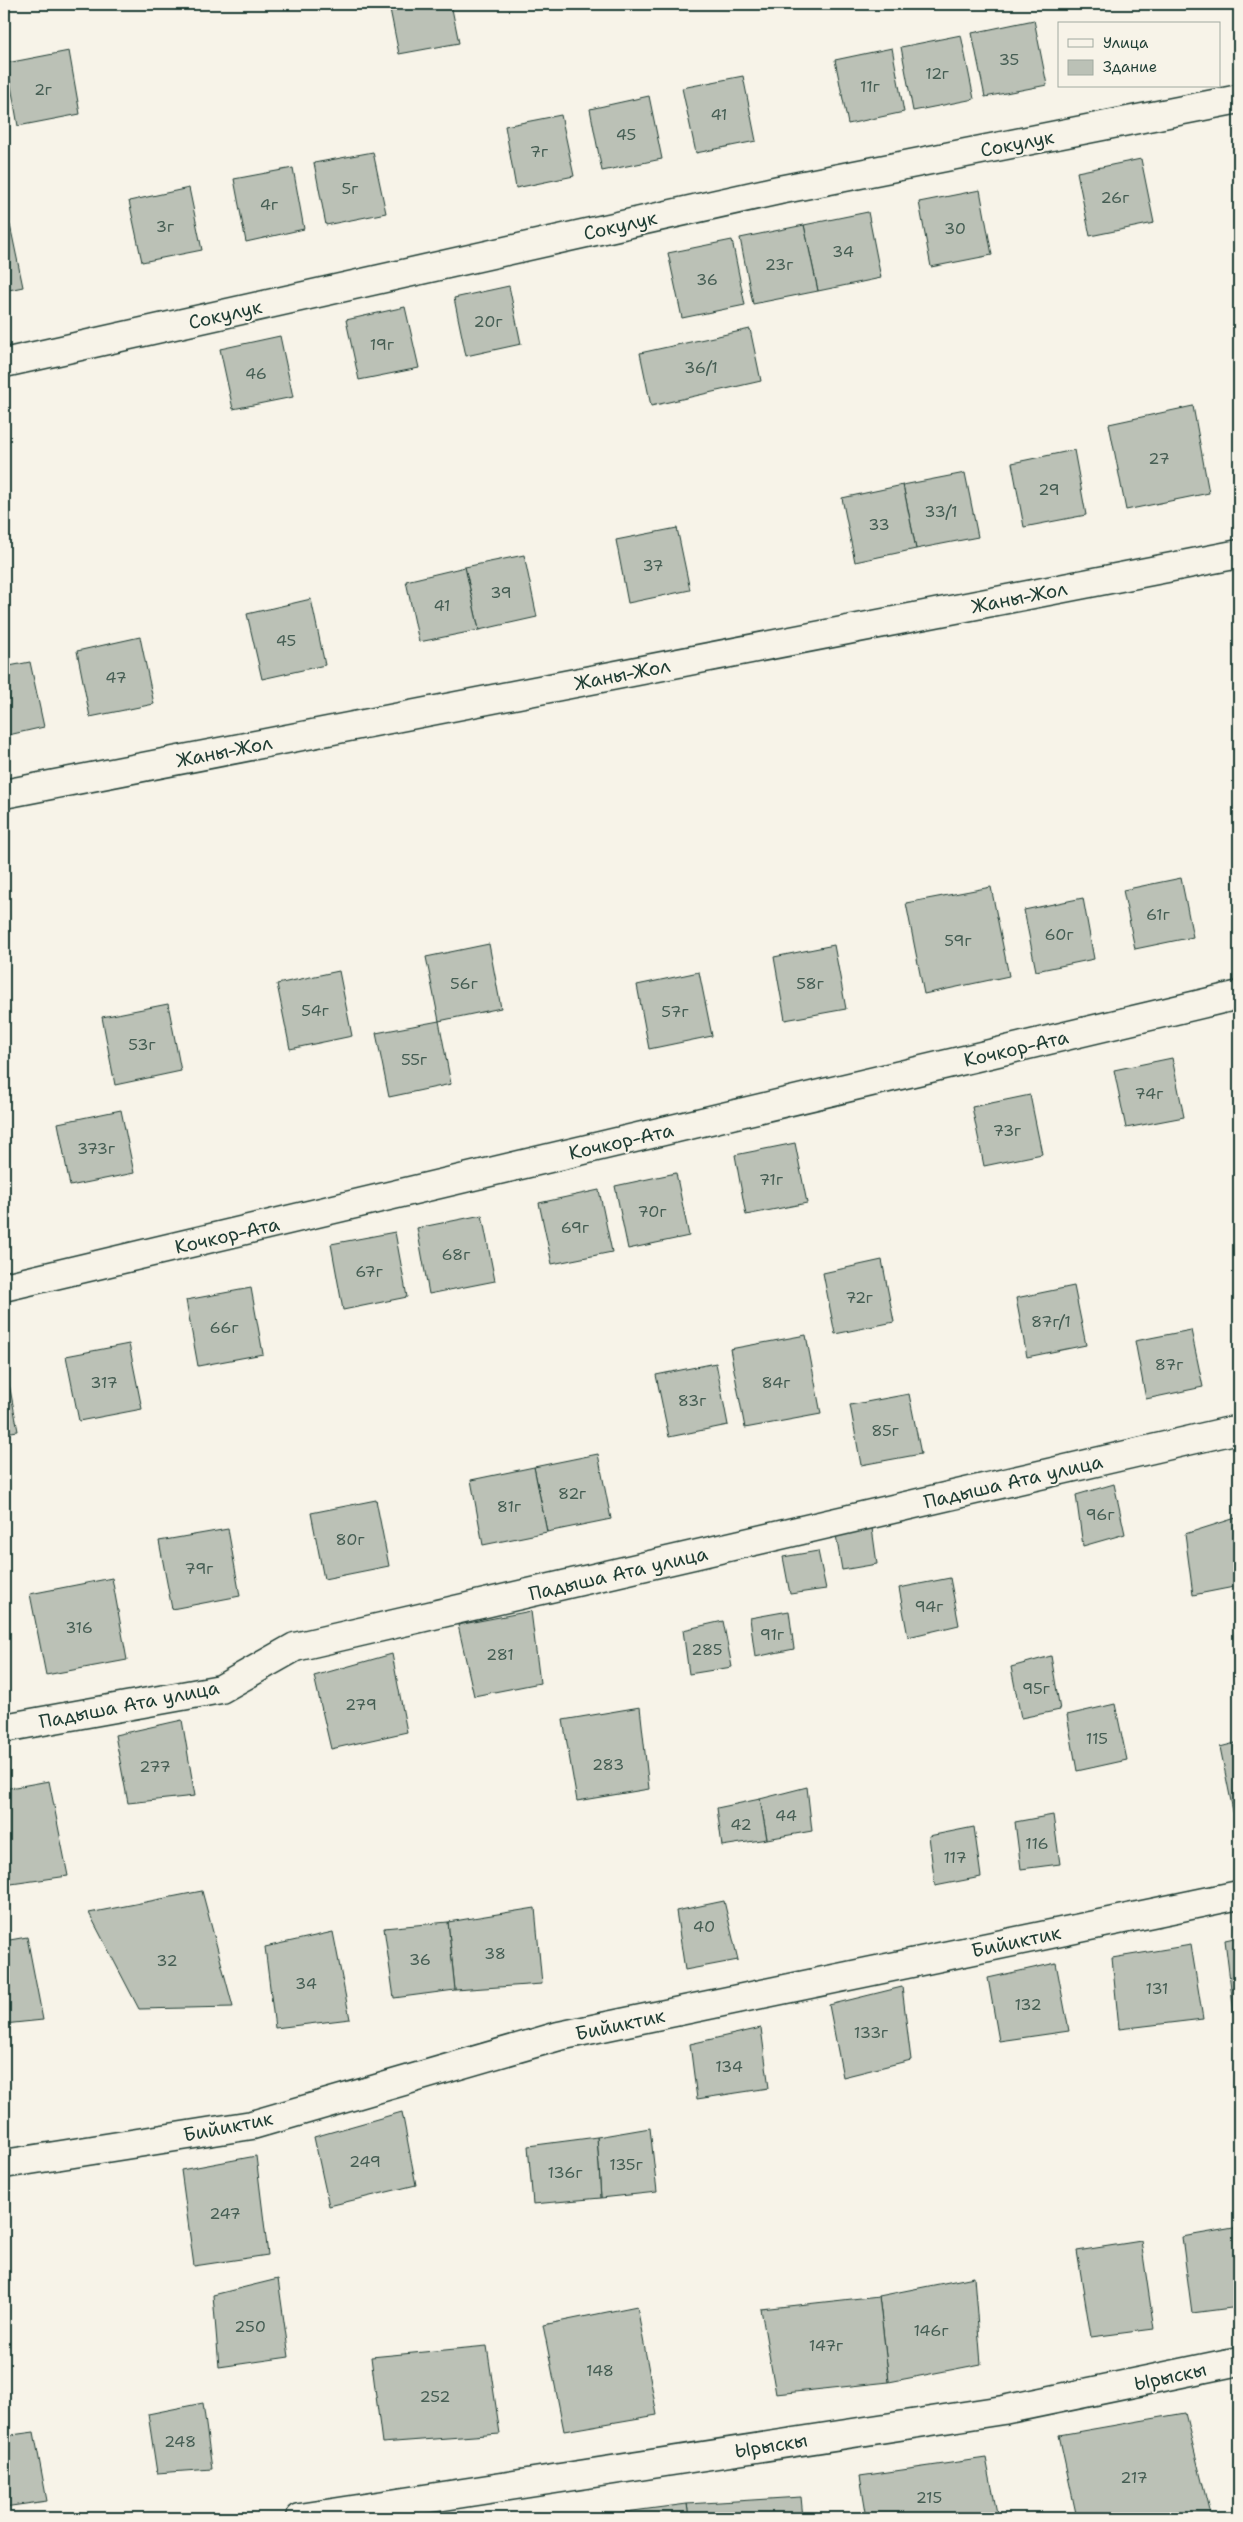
<svg xmlns="http://www.w3.org/2000/svg" width="1243" height="2522" viewBox="0 0 1243 2522" font-family="'Shantell Sans',sans-serif">
  <style>
    .building { fill: #bbc1b6; stroke: #1f3d34 }
    .lines { fill: none; stroke-linecap: round; stroke-linejoin: round }
    .minor-casing { stroke: #1f3d34; stroke-width: 31 }
    .minor { stroke: #f7f3e8; stroke-width: 28 }
    .labels { text-anchor: middle; stroke-width: 4; stroke-linejoin: round; paint-order: stroke }
    .number-label { font-size: 16px; fill: #465e54 }
    .street-label { font-size: 19px; fill: #1f3d34; stroke: #f7f3e8 }
  </style>
  <rect width="100%" height="100%" fill="#f7f3e8"/>
  <filter id="ink" filterUnits="userSpaceOnUse"><feTurbulence type="fractalNoise" baseFrequency=".02" numOctaves="2"/><feDisplacementMap in="SourceGraphic" scale="10" xChannelSelector="R" yChannelSelector="G"/><feConvolveMatrix kernelMatrix="1 2 1 2 8 2 1 2 1" color-interpolation-filters="sRGB"/></filter>
  <g filter="url(#ink)">
    <!-- building -->
    <g class="building">
      <polygon points="389,4 451,4 459,43 399,54"/>
      <polygon points="1034,20 1047,85 985,97 972,33"/>
      <polygon points="961,35 974,99 913,111 901,47"/>
      <polygon points="892,48 904,112 848,124 835,60"/>
      <polygon points="69,51 80,114 18,126 7,63"/>
      <polygon points="743,76 756,141 696,153 682,88"/>
      <polygon points="649,96 662,159 602,171 590,109"/>
      <polygon points="561,115 574,176 516,188 505,126"/>
      <polygon points="373,152 386,213 326,225 314,163"/>
      <polygon points="1141,159 1154,223 1090,236 1077,172"/>
      <polygon points="293,168 304,229 246,242 234,179"/>
      <polygon points="189,188 202,250 142,262 129,201"/>
      <polygon points="980,190 992,255 931,267 919,202"/>
      <polygon points="868,212 881,278 818,291 804,225"/>
      <polygon points="10,225 23,287 4,291 4,227"/>
      <polygon points="804,225 818,291 753,304 740,238"/>
      <polygon points="732,240 745,305 682,318 668,253"/>
      <polygon points="509,286 521,344 466,356 454,298"/>
      <polygon points="405,307 419,368 359,380 346,320"/>
      <polygon points="750,329 761,381 651,406 640,353"/>
      <polygon points="280,336 293,397 233,409 220,349"/>
      <polygon points="1193,406 1209,493 1126,510 1109,424"/>
      <polygon points="1074,450 1086,515 1024,527 1012,463"/>
      <polygon points="965,473 978,537 916,549 903,485"/>
      <polygon points="903,485 916,549 855,562 842,498"/>
      <polygon points="677,528 690,590 628,603 616,540"/>
      <polygon points="524,555 537,617 479,630 465,567"/>
      <polygon points="465,567 479,630 419,642 406,581"/>
      <polygon points="311,599 325,665 262,679 247,614"/>
      <polygon points="140,637 154,704 90,717 77,651"/>
      <polygon points="30,662 44,727 4,736 4,667"/>
      <polygon points="1181,878 1193,937 1135,949 1123,890"/>
      <polygon points="991,887 1009,976 924,994 906,903"/>
      <polygon points="1083,898 1094,959 1036,971 1024,910"/>
      <polygon points="489,944 501,1008 439,1021 426,957"/>
      <polygon points="834,945 846,1009 785,1020 774,957"/>
      <polygon points="339,971 352,1036 290,1049 277,984"/>
      <polygon points="699,972 712,1036 649,1049 637,985"/>
      <polygon points="168,1004 181,1071 115,1085 102,1017"/>
      <polygon points="439,1021 451,1084 389,1097 376,1033"/>
      <polygon points="1172,1058 1184,1117 1126,1128 1114,1070"/>
      <polygon points="1030,1095 1042,1154 984,1166 972,1107"/>
      <polygon points="121,1110 134,1173 70,1186 58,1123"/>
      <polygon points="795,1143 807,1203 746,1215 735,1155"/>
      <polygon points="676,1173 689,1236 628,1249 615,1186"/>
      <polygon points="599,1190 612,1252 552,1264 539,1203"/>
      <polygon points="482,1215 495,1281 429,1294 417,1228"/>
      <polygon points="395,1232 407,1297 343,1310 331,1244"/>
      <polygon points="882,1260 894,1322 835,1334 823,1273"/>
      <polygon points="1074,1286 1086,1345 1027,1357 1016,1298"/>
      <polygon points="251,1288 263,1354 198,1366 186,1300"/>
      <polygon points="1191,1330 1203,1387 1146,1399 1135,1341"/>
      <polygon points="806,1335 821,1414 745,1428 730,1349"/>
      <polygon points="129,1344 142,1409 79,1421 66,1356"/>
      <polygon points="716,1363 728,1425 669,1437 656,1375"/>
      <polygon points="4,1368 6,1368 18,1431 4,1433"/>
      <polygon points="909,1394 921,1454 861,1465 850,1405"/>
      <polygon points="598,1454 611,1519 547,1532 534,1467"/>
      <polygon points="534,1467 547,1532 483,1545 471,1480"/>
      <polygon points="1114,1484 1125,1534 1083,1546 1076,1495"/>
      <polygon points="376,1500 389,1566 324,1579 311,1513"/>
      <polygon points="1239,1517 1239,1586 1193,1595 1185,1534"/>
      <polygon points="872,1528 877,1564 842,1570 836,1535"/>
      <polygon points="228,1529 240,1596 172,1609 159,1541"/>
      <polygon points="818,1551 826,1589 790,1594 783,1557"/>
      <polygon points="112,1578 127,1660 46,1675 30,1594"/>
      <polygon points="950,1578 959,1625 908,1637 899,1588"/>
      <polygon points="531,1611 540,1683 474,1696 458,1625"/>
      <polygon points="789,1611 794,1649 755,1657 750,1618"/>
      <polygon points="723,1621 732,1667 689,1674 683,1630"/>
      <polygon points="392,1654 407,1732 331,1749 314,1676"/>
      <polygon points="1051,1656 1060,1710 1021,1718 1011,1667"/>
      <polygon points="1115,1704 1127,1760 1077,1771 1067,1715"/>
      <polygon points="640,1707 649,1789 577,1801 563,1720"/>
      <polygon points="182,1720 195,1796 128,1803 115,1735"/>
      <polygon points="1239,1742 1239,1820 1235,1821 1220,1747"/>
      <polygon points="49,1781 68,1876 4,1885 4,1789"/>
      <polygon points="807,1787 812,1831 767,1839 760,1799"/>
      <polygon points="760,1799 767,1839 722,1846 717,1808"/>
      <polygon points="1053,1815 1060,1864 1021,1869 1015,1822"/>
      <polygon points="974,1827 981,1877 935,1886 929,1836"/>
      <polygon points="202,1891 233,2007 139,2009 89,1913"/>
      <polygon points="724,1901 738,1960 685,1970 676,1911"/>
      <polygon points="535,1908 542,1984 455,1990 448,1922"/>
      <polygon points="448,1922 455,1990 394,1998 384,1928"/>
      <polygon points="333,1932 350,2019 275,2028 265,1947"/>
      <polygon points="27,1937 43,2020 4,2024 4,1941"/>
      <polygon points="1239,1937 1239,2012 1234,2013 1225,1940"/>
      <polygon points="1191,1945 1203,2019 1119,2029 1112,1958"/>
      <polygon points="1056,1963 1069,2031 999,2041 988,1978"/>
      <polygon points="902,1987 911,2060 843,2077 829,2005"/>
      <polygon points="761,2028 769,2088 697,2099 690,2044"/>
      <polygon points="402,2112 416,2185 329,2206 314,2137"/>
      <polygon points="650,2128 657,2192 601,2198 597,2137"/>
      <polygon points="597,2137 601,2198 533,2204 528,2146"/>
      <polygon points="256,2156 268,2255 194,2266 181,2170"/>
      <polygon points="1239,2227 1239,2307 1192,2313 1182,2237"/>
      <polygon points="1141,2241 1154,2329 1091,2337 1077,2251"/>
      <polygon points="974,2277 981,2364 889,2382 879,2296"/>
      <polygon points="278,2279 289,2357 219,2367 213,2295"/>
      <polygon points="879,2296 889,2382 776,2394 761,2309"/>
      <polygon points="637,2306 657,2415 564,2431 543,2325"/>
      <polygon points="487,2346 500,2434 382,2443 371,2357"/>
      <polygon points="203,2403 212,2469 157,2473 148,2414"/>
      <polygon points="1185,2413 1211,2518 1077,2518 1059,2435"/>
      <polygon points="34,2432 47,2501 4,2507 4,2436"/>
      <polygon points="986,2458 998,2518 867,2518 860,2476"/>
      <polygon points="801,2497 803,2518 689,2518 687,2504"/>
      <polygon points="687,2504 689,2518 579,2518"/>
    </g>
    <g class="lines">
      <!-- minor casing -->
      <g class="minor-casing">
        <g id="minor">
          <polyline points="4,363 779,190 1239,99"/>
          <polyline points="4,794 1239,554"/>
          <polyline points="4,1287 1239,995"/>
          <polyline points="4,1728 221,1689 295,1647 1239,1429"/>
          <polyline points="4,2164 252,2125 559,2036 1239,1895"/>
          <polyline points="300,2518 1003,2410 1239,2361"/>
        </g>
      </g>
      <!-- minor -->
      <use href="#minor" class="minor"/>
    </g>
  </g>
  <g class="labels">
    <!-- number labels -->
    <g class="number-label">
      <text x="1009" y="65">35</text>
      <text x="937" y="79">12г</text>
      <text x="870" y="92">11г</text>
      <text x="43" y="95">2г</text>
      <text x="719" y="120">41</text>
      <text x="626" y="140">45</text>
      <text x="539" y="157">7г</text>
      <text x="350" y="194">5г</text>
      <text x="1115" y="203">26г</text>
      <text x="269" y="210">4г</text>
      <text x="165" y="232">3г</text>
      <text x="955" y="234">30</text>
      <text x="843" y="257">34</text>
      <text x="779" y="270">23г</text>
      <text x="707" y="285">36</text>
      <text x="488" y="327">20г</text>
      <text x="382" y="350">19г</text>
      <text x="701" y="373">36/1</text>
      <text x="256" y="379">46</text>
      <text x="1159" y="464">27</text>
      <text x="1049" y="495">29</text>
      <text x="941" y="517">33/1</text>
      <text x="879" y="530">33</text>
      <text x="653" y="571">37</text>
      <text x="501" y="598">39</text>
      <text x="442" y="611">41</text>
      <text x="286" y="646">45</text>
      <text x="116" y="683">47</text>
      <text x="1158" y="920">61г</text>
      <text x="1059" y="940">60г</text>
      <text x="958" y="946">59г</text>
      <text x="464" y="989">56г</text>
      <text x="810" y="989">58г</text>
      <text x="315" y="1016">54г</text>
      <text x="675" y="1017">57г</text>
      <text x="142" y="1050">53г</text>
      <text x="414" y="1065">55г</text>
      <text x="1149" y="1099">74г</text>
      <text x="1007" y="1136">73г</text>
      <text x="96" y="1154">373г</text>
      <text x="771" y="1185">71г</text>
      <text x="652" y="1217">70г</text>
      <text x="575" y="1233">69г</text>
      <text x="456" y="1260">68г</text>
      <text x="369" y="1277">67г</text>
      <text x="859" y="1303">72г</text>
      <text x="1051" y="1327">87г/1</text>
      <text x="224" y="1333">66г</text>
      <text x="1169" y="1370">87г</text>
      <text x="104" y="1388">317</text>
      <text x="776" y="1388">84г</text>
      <text x="692" y="1406">83г</text>
      <text x="885" y="1436">85г</text>
      <text x="572" y="1499">82г</text>
      <text x="509" y="1512">81г</text>
      <text x="1100" y="1520">96г</text>
      <text x="350" y="1545">80г</text>
      <text x="199" y="1574">79г</text>
      <text x="929" y="1612">94г</text>
      <text x="79" y="1633">316</text>
      <text x="772" y="1640">91г</text>
      <text x="707" y="1655">285</text>
      <text x="500" y="1660">281</text>
      <text x="1036" y="1694">95г</text>
      <text x="361" y="1710">279</text>
      <text x="1097" y="1744">115</text>
      <text x="608" y="1770">283</text>
      <text x="155" y="1772">277</text>
      <text x="786" y="1821">44</text>
      <text x="741" y="1830">42</text>
      <text x="1037" y="1849">116</text>
      <text x="955" y="1863">117</text>
      <text x="704" y="1932">40</text>
      <text x="495" y="1959">38</text>
      <text x="420" y="1965">36</text>
      <text x="167" y="1966">32</text>
      <text x="306" y="1989">34</text>
      <text x="1157" y="1994">131</text>
      <text x="1028" y="2010">132</text>
      <text x="871" y="2038">133г</text>
      <text x="729" y="2072">134</text>
      <text x="365" y="2167">249</text>
      <text x="626" y="2170">135г</text>
      <text x="565" y="2178">136г</text>
      <text x="225" y="2219">247</text>
      <text x="250" y="2332">250</text>
      <text x="931" y="2336">146г</text>
      <text x="826" y="2351">147г</text>
      <text x="600" y="2376">148</text>
      <text x="435" y="2402">252</text>
      <text x="180" y="2447">248</text>
      <text x="1134" y="2483">217</text>
      <text x="929" y="2503">215</text>
    </g>
    <!-- street labels -->
    <g class="street-label">
      <text transform="translate(1017 143) rotate(-11)" y="7">Сокулук</text>
      <text transform="translate(620 225) rotate(-13)" y="7">Сокулук</text>
      <text transform="translate(225 314) rotate(-13)" y="7">Сокулук</text>
      <text transform="translate(1019 597) rotate(-11)" y="7">Жаны-Жол</text>
      <text transform="translate(622 674) rotate(-11)" y="7">Жаны-Жол</text>
      <text transform="translate(224 751) rotate(-11)" y="7">Жаны-Жол</text>
      <text transform="translate(1016 1048) rotate(-13)" y="7">Кочкор-Ата</text>
      <text transform="translate(621 1141) rotate(-13)" y="7">Кочкор-Ата</text>
      <text transform="translate(227 1235) rotate(-13)" y="7">Кочкор-Ата</text>
      <text transform="translate(1013 1481) rotate(-13)" y="7">Падыша Ата улица</text>
      <text transform="translate(618 1573) rotate(-13)" y="7">Падыша Ата улица</text>
      <text transform="translate(129 1704) rotate(-11)" y="7">Падыша Ата улица</text>
      <text transform="translate(1016 1941) rotate(-12)" y="7">Бийиктик</text>
      <text transform="translate(620 2024) rotate(-12)" y="7">Бийиктик</text>
      <text transform="translate(228 2126) rotate(-11)" y="7">Бийиктик</text>
      <text transform="translate(1170 2376) rotate(-12)" y="7">Ырыскы</text>
      <text transform="translate(771 2445) rotate(-9)" y="7">Ырыскы</text>
    </g>
  </g>
  <!-- margin -->
  <rect width="1243" height="2522" fill="none" stroke="#f7f3e8" stroke-width="20"/>
  <rect x="10" y="10" width="1223" height="2502" fill="none" stroke="#1f3d34" stroke-width="2" filter="url(#ink)"/>
  <!-- legend -->
  <rect x="1058" y="22" width="162" height="65" fill="#f7f3e8" stroke="#a1aaa0"/>
  <rect x="1068" y="39" width="25" height="8" fill="#f7f3e8" stroke="#a1aaa0"/>
  <text x="1103" y="48" font-size="15" fill="#1f3d34">Улица</text>
  <rect x="1068" y="60" width="25" height="15" fill="#bbc1b6" stroke="#a1aaa0"/>
  <text x="1103" y="72" font-size="15" fill="#1f3d34">Здание</text>
</svg>
